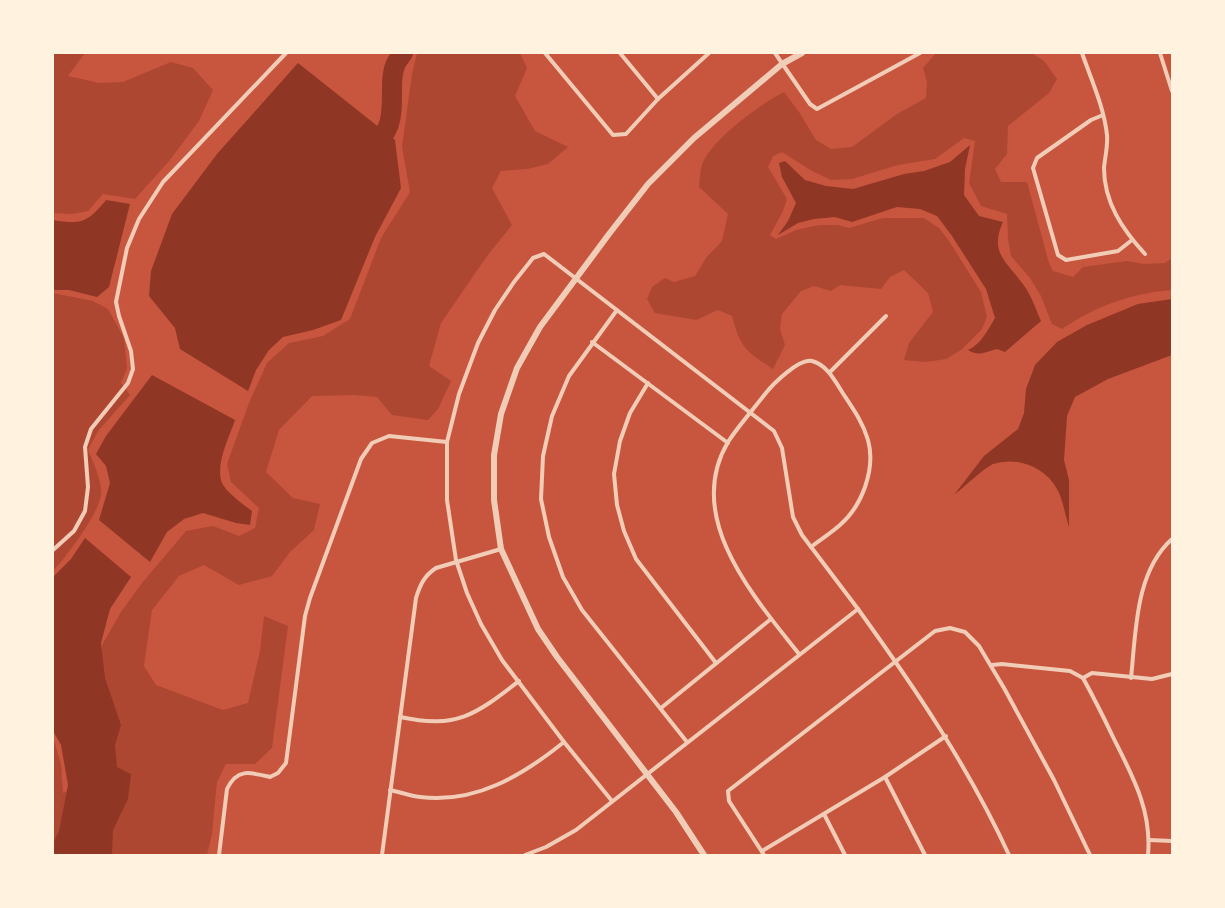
<svg xmlns="http://www.w3.org/2000/svg" width="1225" height="908" viewBox="0 0 1225 908" font-family="'Space Grotesk',sans-serif">
  <style>
    .green { fill: #ae4732 }
    .water { fill: #8f3625 }
    .lines { fill: none; stroke-linecap: round; stroke-linejoin: round }
    .river { stroke: #8f3625; stroke-width: 20 }
    .minor { stroke: #f1ccb7; stroke-width: 4 }
    .tertiary { stroke: #f1ccb7; stroke-width: 6 }
  </style>
  <rect width="100%" height="100%" fill="#c8553d"/>
  <!-- green -->
  <g class="green">
    <polygon points="53,53 85,53 68,76 99,83 123,82 171,62 193,68 213,90 199,121 170,160 135,199 103,194 88,211 72,214 53,213"/>
    <polygon points="417,53 520,53 527,68 515,96 535,131 568,147 548,164 527,169 501,171 492,188 512,225 487,256 441,323 429,366 451,381 438,409 428,420 392,415 377,397 355,395 312,396 279,430 266,472 293,498 320,504 314,530 290,552 272,576 239,585 204,565 179,576 152,610 144,666 156,685 223,710 248,703 260,651 264,616 288,626 272,748 255,764 226,764 217,782 212,834 207,855 53,855 53,737 61,764 63,793 103,774 102,645 121,612 142,583 186,531 213,526 239,536 255,528 259,508 231,482 227,464 249,403 267,363 289,343 323,336 350,319 381,238 410,192 402,147 412,74"/>
    <path d="M936,53H1032L1044,61L1057,79L1049,93L1008,126L1007,154L995,169L1001,182H1027L1049,263L1053,271L1073,277L1083,267L1127,261L1144,264L1165,263L1172,258V290C1132,293 1096,306 1062,329L1052,324L1041,296L1030,278L1011,256L1008,239L1007,214L981,206L969,183L975,141L964,138L935,159L898,165L852,179L831,180L812,171L782,152L773,156L768,167L787,199L783,211L770,235L776,239L796,230L819,225H838L849,228L883,218H924L939,228L949,241L981,292L987,317L982,329L961,350L946,359L926,362L904,360L909,343L933,312L928,293L904,270L890,277L881,289L840,285L831,291L814,286L801,291L782,314L780,329L785,345L773,369C745,350 741,349 732,316L718,310L696,320L655,313L647,299L652,287L665,278L674,282L695,276L706,258L722,241L728,214L699,187C700,179 700,169 703,162C715,137 759,105 784,92L799,112L816,140L831,149L852,147L897,114L926,98L927,82L923,68Z"/>
    <path d="M53,293L93,301L108,309L124,338L127,368L121,383L130,395L98,431L88,450C93,461 103,484 101,495C98,515 67,556 53,571Z"/>
  </g>
  <!-- water -->
  <g class="water">
    <polygon points="298,63 395,140 401,188 375,237 341,320 313,330 283,337 269,350 256,370 248,391 180,349 175,328 149,296 151,271 172,214 217,154"/>
    <path d="M970,145L965,169L964,195L979,216L1003,222C988,254 1009,263 1025,287C1032,297 1036,310 1041,321L1005,352L997,349C985,352 979,357 968,350C981,344 988,330 995,318L986,289L952,236L937,216L920,209L897,207L852,222L835,217L814,219L798,223L778,235L788,221L796,203L782,177L779,163L785,161L805,180L826,186L853,189L904,174L924,171L950,162Z"/>
    <path d="M106,200L130,204L109,287L97,297L69,290H53V220C82,225 88,222 106,200Z"/>
    <path d="M1172,299V355L1108,379L1075,397L1067,416L1064,460L1069,480V527C1065,515 1063,499 1057,489C1045,467 1017,456 993,464C984,468 963,488 954,495L984,456L1018,429L1024,413L1026,389L1035,365L1057,342L1087,325L1138,304Z"/>
    <path d="M152,375L235,420C229,438 215,464 222,483C226,492 244,505 252,511L250,525L236,523L203,513L184,519L167,532L150,562L99,520L110,483L106,466L96,454L106,436Z"/>
    <polygon points="85,538 131,577 110,609 101,643 105,678 121,725 115,745 117,767 131,774 128,799 113,830 112,855 53,855 53,843 59,831 68,785 61,745 53,731 53,577 71,559"/>
  </g>
  <g class="lines">
    <!-- river -->
    <path class="river" d="M367,151C393,132 392,117 392,88C392,81 392,73 395,66C396,62 400,57 403,53"/>
    <!-- minor -->
    <g class="minor">
      <polyline points="545,53 613,135 626,134 658,99 709,53"/>
      <polyline points="620,53 658,99"/>
      <polyline points="775,53 810,104 817,109 920,53"/>
      <path d="M1082,53C1091,79 1104,107 1107,135C1108,146 1105,157 1104,168C1104,203 1123,230 1145,254"/>
      <polyline points="1160,53 1172,91"/>
      <polyline points="1103,115 1091,120 1037,158 1033,168 1058,255 1066,260 1118,251 1132,240"/>
      <polyline points="617,310 569,376 552,416 543,456 541,499 549,537 563,577 582,610 687,742"/>
      <polyline points="592,342 728,443"/>
      <polyline points="830,372 886,316"/>
      <polyline points="648,383 630,413 620,441 614,474 617,505 624,531 636,559 716,663"/>
      <polyline points="53,550 74,531 85,511 88,487 85,447 91,429 128,383 133,369 131,351 119,316 116,302 127,248 139,219 163,182 286,53"/>
      <path d="M858,609C915,688 968,766 1009,855"/>
      <path d="M799,654C755,598 683,518 728,442C739,425 753,410 765,394C773,384 799,358 812,361C828,365 836,383 844,395C854,410 863,423 868,440C876,469 862,506 840,525C831,533 820,540 811,547"/>
      <path d="M992,665L1002,664L1070,671L1083,678C1094,698 1104,718 1114,739C1133,777 1152,811 1148,855"/>
      <polyline points="1083,678 1092,673 1152,679 1172,674"/>
      <path d="M1131,678C1136,632 1135,572 1172,539"/>
      <polyline points="661,708 771,619"/>
      <path d="M400,717C457,729 475,715 519,681"/>
      <polyline points="885,777 925,855"/>
      <path d="M390,790C400,792 410,796 420,797C476,804 523,775 564,742"/>
      <polyline points="824,814 845,855"/>
      <polyline points="1149,840 1172,841"/>
      <polyline points="762,851 885,777 946,736"/>
      <path d="M219,855L227,789C237,768 250,772 270,777L278,773L286,763L305,616L310,598L361,459L372,443L389,436L447,442"/>
      <path d="M382,855L416,598C420,585 424,576 436,568L501,549"/>
      <polyline points="525,855 546,847 576,830 858,609 802,535 793,517 782,448 774,431 544,254 533,258 514,282 495,310 478,343 459,394 447,442 447,500 456,560 467,593 481,624 502,660 564,742 612,801"/>
      <polyline points="764,855 729,801 728,791 935,631 950,628 965,632 979,646 1004,688 1054,780 1090,855"/>
    </g>
    <!-- tertiary -->
    <polyline class="tertiary" points="704,855 676,812 557,657 538,629 501,549 494,500 494,455 501,414 517,368 540,327 609,234 648,184 694,138 782,64 802,53"/>
  </g>
  <!-- border -->
  <rect width="1225" height="908" fill="none" stroke="#fff3e0" stroke-width="108"/>
</svg>
